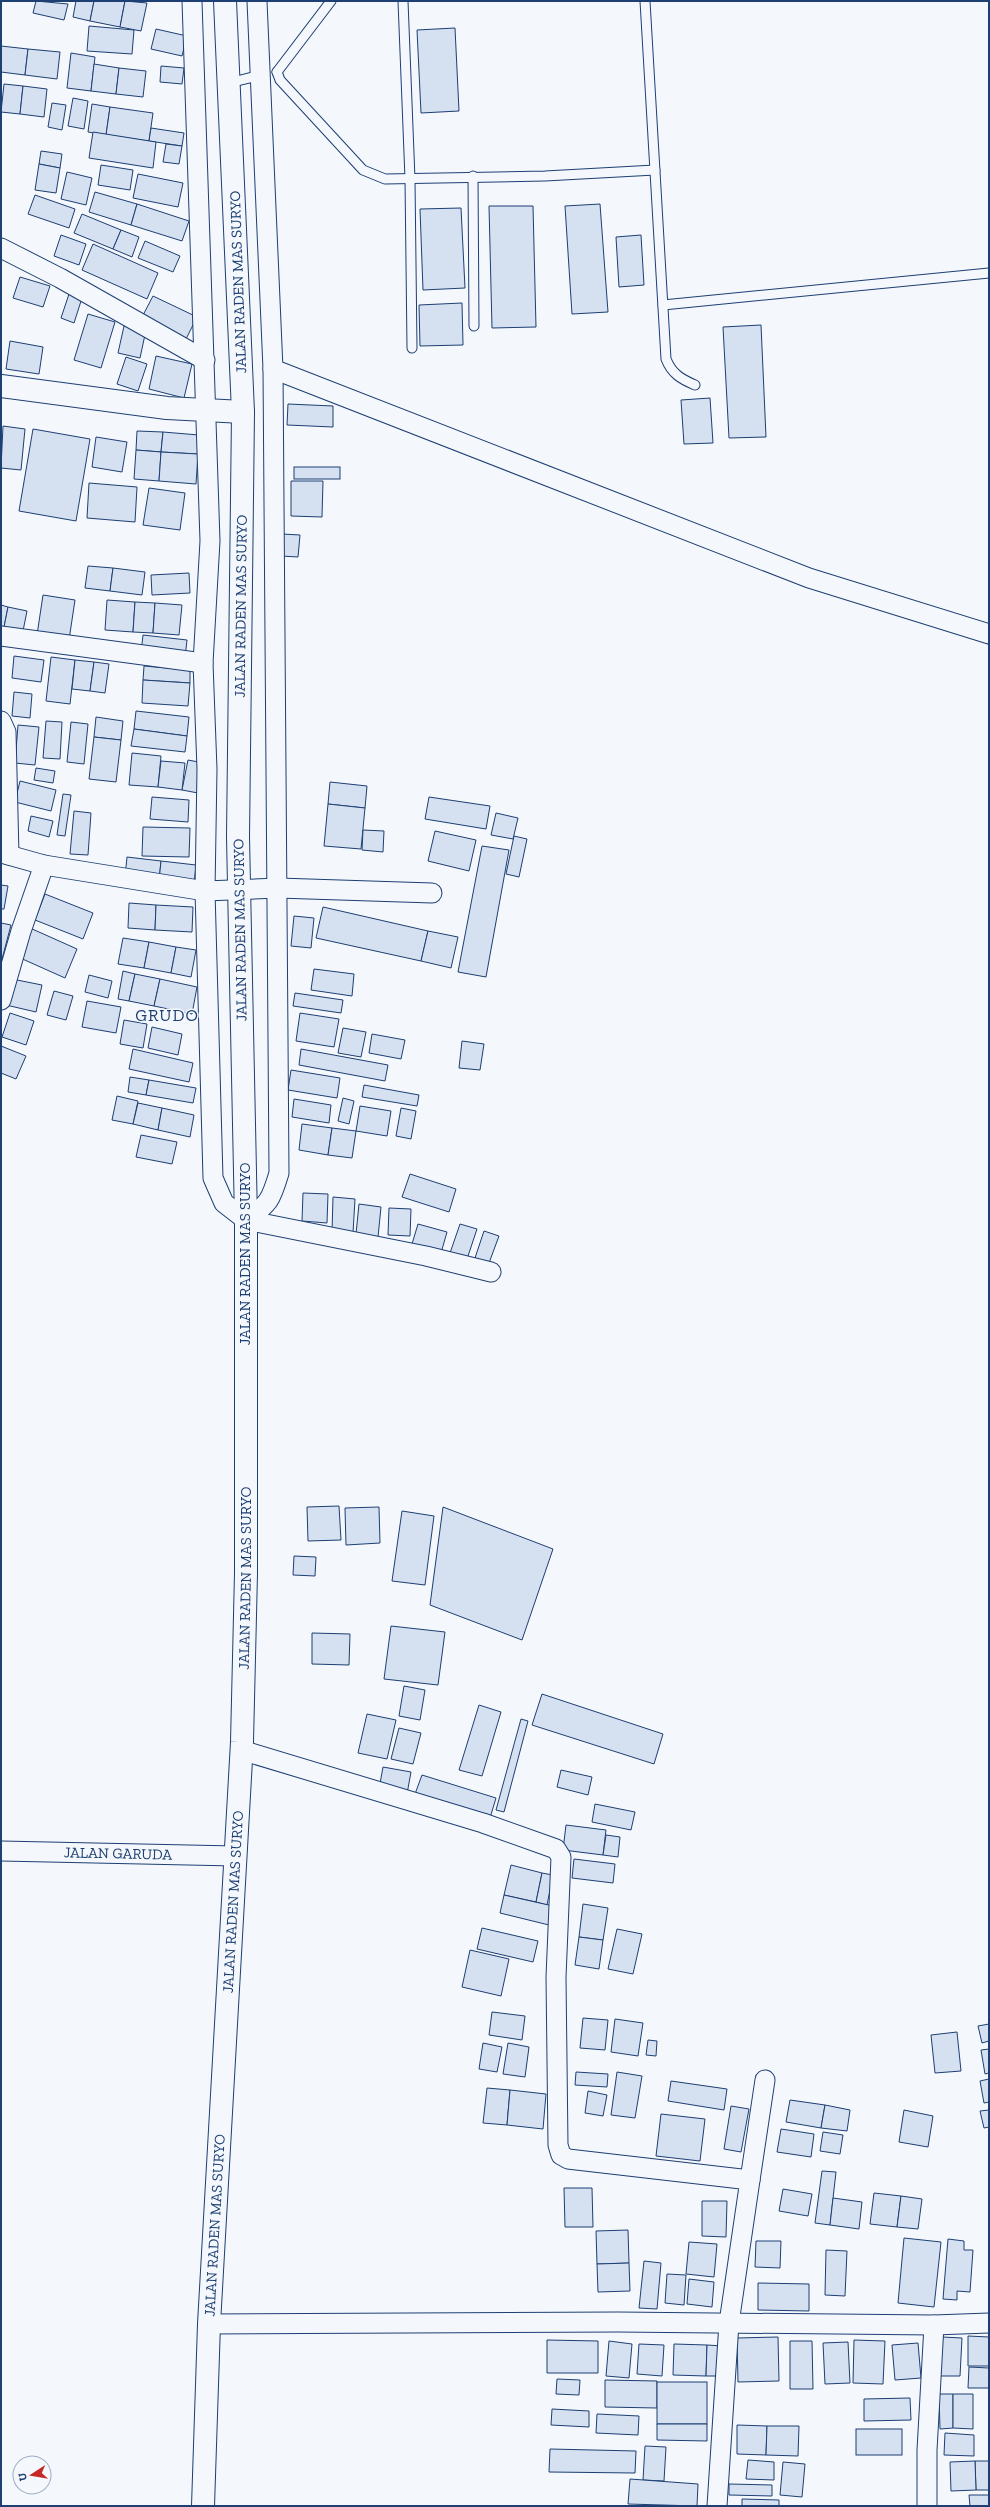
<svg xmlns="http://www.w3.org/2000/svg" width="990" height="2507" viewBox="0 0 990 2507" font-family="'Zilla Slab',serif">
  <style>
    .building { fill: #d5e0f0; stroke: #1d3f73 }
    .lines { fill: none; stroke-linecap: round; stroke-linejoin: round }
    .lane-casing { stroke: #1d3f73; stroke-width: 11 }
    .street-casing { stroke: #1d3f73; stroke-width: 21 }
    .secondary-casing { stroke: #1d3f73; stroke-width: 24 }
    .primary-casing { stroke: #1d3f73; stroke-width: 24 }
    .lane { stroke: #f4f7fb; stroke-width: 9 }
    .street { stroke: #f4f7fb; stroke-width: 19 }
    .secondary { stroke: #f4f7fb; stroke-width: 22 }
    .primary { stroke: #f4f7fb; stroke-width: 22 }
    .labels { text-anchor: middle; stroke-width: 3; stroke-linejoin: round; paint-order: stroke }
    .street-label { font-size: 15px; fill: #1d3f73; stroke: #f4f7fb }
    .quarter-label { font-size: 17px; letter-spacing: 1px; fill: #1d3f73; stroke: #f4f7fb }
  </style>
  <rect width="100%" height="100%" fill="#f4f7fb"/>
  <!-- building -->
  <g class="building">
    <polygon points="36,1 68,4 64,20 33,13"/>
    <polygon points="76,1 94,1 90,21 73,17"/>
    <polygon points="94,1 125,1 120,27 90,21"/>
    <polygon points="125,1 147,3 141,31 120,27"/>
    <polygon points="89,26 134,30 132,54 87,51"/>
    <polygon points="455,28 459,111 421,113 417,30"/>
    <polygon points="156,29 187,36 182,56 151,49"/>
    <polygon points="1,46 28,49 25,75 1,72"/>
    <polygon points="28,49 60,52 57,79 25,75"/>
    <polygon points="71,53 95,57 91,91 67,88"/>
    <polygon points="94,64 119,68 116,94 91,91"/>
    <polygon points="161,66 184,68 182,84 160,82"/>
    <polygon points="119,68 146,71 143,97 116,94"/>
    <polygon points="4,84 23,86 20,114 1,112"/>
    <polygon points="23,86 47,89 44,117 20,114"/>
    <polygon points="73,98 88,101 84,129 68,126"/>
    <polygon points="52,103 66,105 62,130 48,127"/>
    <polygon points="92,104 110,107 106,135 88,132"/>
    <polygon points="110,107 153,113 149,141 106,135"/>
    <polygon points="151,128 184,133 182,146 149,141"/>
    <polygon points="93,132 156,142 153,168 89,158"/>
    <polygon points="166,144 182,146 179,164 163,162"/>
    <polygon points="41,151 62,154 60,168 39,164"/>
    <polygon points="39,164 60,168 56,193 35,190"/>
    <polygon points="101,165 133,170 130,190 98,185"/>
    <polygon points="67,172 92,178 86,205 61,199"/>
    <polygon points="138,174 183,183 178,207 133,198"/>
    <polygon points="95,192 137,204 131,225 89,212"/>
    <polygon points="35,195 75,209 69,228 28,214"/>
    <polygon points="137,204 189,221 182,241 131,225"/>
    <polygon points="600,204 608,312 572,314 565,206"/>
    <polygon points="489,206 533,206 536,327 492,328"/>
    <polygon points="461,208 465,288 423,290 420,209"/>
    <polygon points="82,214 121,230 113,249 74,233"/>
    <polygon points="121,230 139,237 132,257 113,249"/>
    <polygon points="61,235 86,244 79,265 54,256"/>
    <polygon points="641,235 644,285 619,287 616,237"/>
    <polygon points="145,241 180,256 173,272 138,258"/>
    <polygon points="93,244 158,273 147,299 82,270"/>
    <polygon points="20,277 50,286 43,307 13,298"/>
    <polygon points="69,294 82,298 74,323 61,318"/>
    <polygon points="153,296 197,317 185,341 141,319"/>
    <polygon points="462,303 463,345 420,346 419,305"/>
    <polygon points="88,314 115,322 101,368 74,360"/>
    <polygon points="761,325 766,437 729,438 723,327"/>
    <polygon points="124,326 146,330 140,358 118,353"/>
    <polygon points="10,341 43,347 39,374 6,369"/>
    <polygon points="156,356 192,364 184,398 149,389"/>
    <polygon points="126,357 147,364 138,391 117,384"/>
    <polygon points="710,398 713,443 684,444 681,400"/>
    <polygon points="288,404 333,406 333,427 287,425"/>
    <polygon points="3,426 25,429 21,470 1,468"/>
    <polygon points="33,429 90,439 76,521 19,511"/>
    <polygon points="137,431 163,432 161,452 136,450"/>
    <polygon points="163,432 199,435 198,454 161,452"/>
    <polygon points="96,437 127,442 122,472 92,467"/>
    <polygon points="136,450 161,452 159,481 134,479"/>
    <polygon points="161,452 198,454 196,484 159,481"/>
    <rect x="294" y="467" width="46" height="12"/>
    <polygon points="291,481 323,481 322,517 291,516"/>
    <polygon points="89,483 137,487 135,522 87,518"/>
    <polygon points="149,488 185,493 180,530 143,525"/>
    <polygon points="282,534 300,535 298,557 281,556"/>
    <polygon points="88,566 113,568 110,591 85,588"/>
    <polygon points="113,568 145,572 142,595 110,591"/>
    <polygon points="189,573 190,593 152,595 151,575"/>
    <polygon points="43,595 75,600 69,640 37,635"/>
    <polygon points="107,600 135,602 133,632 105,630"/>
    <polygon points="135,602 155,603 153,633 133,632"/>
    <polygon points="155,603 182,605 179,635 153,633"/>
    <polygon points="1,605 8,607 3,632 1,631"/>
    <polygon points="8,607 27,611 22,636 3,632"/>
    <polygon points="143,635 187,640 185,658 141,653"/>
    <polygon points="14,656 44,660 41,682 12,678"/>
    <polygon points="51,657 75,660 70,704 46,701"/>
    <polygon points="75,660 94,662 90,691 72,689"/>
    <polygon points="94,662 109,664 105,693 90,691"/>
    <polygon points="144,666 190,670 190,683 143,680"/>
    <polygon points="143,680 190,683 188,706 142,703"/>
    <polygon points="14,692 32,694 30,718 12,716"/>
    <polygon points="136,711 189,717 187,736 134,729"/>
    <polygon points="96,717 123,721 121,740 94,737"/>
    <polygon points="46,721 62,722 60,759 43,758"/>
    <polygon points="71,722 88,724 84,764 67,762"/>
    <polygon points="18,725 39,727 35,765 15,763"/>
    <polygon points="134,729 187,736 185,752 131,746"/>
    <polygon points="94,737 121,740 116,782 89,779"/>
    <polygon points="132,753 161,756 158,787 129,785"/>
    <polygon points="188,760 204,763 198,793 182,790"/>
    <polygon points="161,761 185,763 182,790 158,787"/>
    <polygon points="36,768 55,771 53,783 34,780"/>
    <polygon points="20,781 56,790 51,811 15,802"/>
    <polygon points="330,782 367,786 365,808 328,804"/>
    <polygon points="63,794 71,795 65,836 57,835"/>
    <polygon points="152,797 189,800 188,822 150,819"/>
    <polygon points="429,797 490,806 486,829 425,819"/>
    <polygon points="328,804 365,808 361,849 324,846"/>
    <polygon points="74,811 91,813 88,855 70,854"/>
    <polygon points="496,813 518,818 513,839 491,835"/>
    <polygon points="31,816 53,821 49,837 28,831"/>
    <polygon points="143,827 190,828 189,857 142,856"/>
    <polygon points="363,830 384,831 383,852 362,850"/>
    <polygon points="435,831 476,840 469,871 428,861"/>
    <polygon points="514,836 527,839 519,877 506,874"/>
    <polygon points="482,846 509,850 486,977 458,972"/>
    <polygon points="127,857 161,861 159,881 125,877"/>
    <polygon points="161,861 196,865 194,884 159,881"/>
    <polygon points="1,885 8,886 4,909 1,909"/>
    <polygon points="45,894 93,913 83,939 35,920"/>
    <polygon points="129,903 156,905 155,930 128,928"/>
    <polygon points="156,905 193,907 192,932 155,930"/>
    <polygon points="323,907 428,931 421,961 316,938"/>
    <polygon points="294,916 314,918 311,948 291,946"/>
    <polygon points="1,923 11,925 2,959 1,959"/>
    <polygon points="30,928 77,949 65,978 18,957"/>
    <polygon points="428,931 458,937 451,968 421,961"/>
    <polygon points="123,938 149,942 144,968 118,964"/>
    <polygon points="149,942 176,947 171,973 144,968"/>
    <polygon points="176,947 196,950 191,977 171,973"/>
    <polygon points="314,969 354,974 352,996 311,990"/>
    <polygon points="123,971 135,974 129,1001 118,999"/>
    <polygon points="135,974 160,979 154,1006 129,1001"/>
    <polygon points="89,975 112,981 108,998 85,992"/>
    <polygon points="12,979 42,985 36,1012 6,1005"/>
    <polygon points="160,979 197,987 192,1014 154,1006"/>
    <polygon points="54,991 73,996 66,1020 47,1015"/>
    <polygon points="295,993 343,1000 341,1013 293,1006"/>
    <polygon points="87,1001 121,1007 116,1033 82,1027"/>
    <polygon points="10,1013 34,1021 26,1045 2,1037"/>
    <polygon points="300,1013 339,1019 334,1047 296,1041"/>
    <polygon points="124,1020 147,1024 143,1048 120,1044"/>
    <polygon points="152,1027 182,1034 178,1055 148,1048"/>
    <polygon points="343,1028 366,1032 361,1057 338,1053"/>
    <polygon points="372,1034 405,1040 401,1059 369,1053"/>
    <polygon points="462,1041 484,1044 480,1070 459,1068"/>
    <polygon points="1,1046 26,1056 16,1079 1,1073"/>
    <polygon points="133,1049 193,1063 189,1082 129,1069"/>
    <polygon points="301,1049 388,1065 385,1081 299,1065"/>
    <polygon points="291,1070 340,1078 337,1098 288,1090"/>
    <polygon points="130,1077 149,1080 146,1095 128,1092"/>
    <polygon points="149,1080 196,1088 193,1103 146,1095"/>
    <polygon points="364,1085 419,1095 417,1106 362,1097"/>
    <polygon points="117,1096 138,1101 133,1124 112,1120"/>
    <polygon points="343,1098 354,1101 349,1124 338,1121"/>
    <polygon points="294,1099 331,1105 329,1123 292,1117"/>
    <polygon points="138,1103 162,1108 158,1130 133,1124"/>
    <polygon points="360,1106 391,1111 387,1136 356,1131"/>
    <polygon points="162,1108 194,1115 190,1137 158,1130"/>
    <polygon points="401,1108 416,1111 411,1139 396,1136"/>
    <polygon points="302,1124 332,1128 328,1155 299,1150"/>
    <polygon points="332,1128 356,1131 352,1158 328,1155"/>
    <polygon points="141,1135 177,1142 172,1164 136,1157"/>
    <polygon points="410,1174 456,1189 449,1212 402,1197"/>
    <polygon points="303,1193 328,1194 327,1223 302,1221"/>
    <polygon points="333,1197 355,1199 353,1233 332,1232"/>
    <polygon points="359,1204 381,1207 378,1237 356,1234"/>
    <polygon points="389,1208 411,1209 410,1236 388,1235"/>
    <polygon points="418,1224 447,1232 441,1253 412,1244"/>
    <polygon points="460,1224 477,1229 467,1259 450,1253"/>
    <polygon points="484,1231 499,1236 489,1263 475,1258"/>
    <polygon points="339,1506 341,1540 308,1541 307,1507"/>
    <polygon points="379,1507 380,1543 346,1545 345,1508"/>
    <polygon points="443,1507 553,1549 522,1640 430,1605"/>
    <polygon points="402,1511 434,1516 425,1585 392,1581"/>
    <polygon points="294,1556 316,1557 315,1576 293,1575"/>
    <polygon points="391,1626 445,1632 438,1685 384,1679"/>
    <polygon points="312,1633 350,1634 349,1665 312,1664"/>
    <polygon points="404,1686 425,1690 420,1720 399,1716"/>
    <polygon points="542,1694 663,1734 654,1764 532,1725"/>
    <polygon points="479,1705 501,1712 482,1776 459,1770"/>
    <polygon points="367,1714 396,1720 387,1759 358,1753"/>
    <polygon points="521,1719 528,1721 504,1812 496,1810"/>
    <polygon points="399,1728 421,1733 413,1764 391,1759"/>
    <polygon points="383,1767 411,1772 407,1794 379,1789"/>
    <polygon points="561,1770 592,1777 588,1795 557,1787"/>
    <polygon points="422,1775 496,1798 490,1818 415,1794"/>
    <polygon points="595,1804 635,1812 631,1830 592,1822"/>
    <polygon points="566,1825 606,1830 603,1855 563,1850"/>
    <polygon points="606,1835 620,1837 618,1857 603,1855"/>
    <polygon points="574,1859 615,1864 613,1883 572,1878"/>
    <polygon points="511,1865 542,1873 536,1902 504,1895"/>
    <polygon points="542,1873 553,1875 547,1905 536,1902"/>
    <polygon points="504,1895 553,1906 549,1925 500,1913"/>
    <polygon points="583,1904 608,1908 603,1940 579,1937"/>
    <polygon points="482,1928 538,1941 533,1962 477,1949"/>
    <polygon points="617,1929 642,1934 633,1974 608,1969"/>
    <polygon points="579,1937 603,1940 599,1969 575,1965"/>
    <polygon points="470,1950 509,1959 501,1996 462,1987"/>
    <polygon points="492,2012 525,2016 522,2040 489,2035"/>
    <polygon points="583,2018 608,2020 605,2050 580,2048"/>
    <polygon points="615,2019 643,2023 638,2056 611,2052"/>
    <polygon points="989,2024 989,2041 982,2043 978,2026"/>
    <polygon points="957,2032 961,2071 935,2073 931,2035"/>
    <polygon points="648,2040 657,2041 656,2056 646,2055"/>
    <polygon points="483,2043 502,2047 497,2072 479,2069"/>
    <polygon points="508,2043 529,2047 525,2077 503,2074"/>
    <polygon points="989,2049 989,2073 985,2074 981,2050"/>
    <polygon points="576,2072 608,2074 607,2087 575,2085"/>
    <polygon points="617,2072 642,2076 635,2118 611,2115"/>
    <polygon points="989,2079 989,2102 984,2103 980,2081"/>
    <polygon points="671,2081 727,2089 724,2110 668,2101"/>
    <polygon points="487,2088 510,2090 507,2125 483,2123"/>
    <polygon points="510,2090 546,2094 543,2129 507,2125"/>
    <polygon points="588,2091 607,2095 603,2116 585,2113"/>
    <polygon points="790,2100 825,2105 821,2128 786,2122"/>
    <polygon points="825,2105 850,2110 847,2131 821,2128"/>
    <polygon points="731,2106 749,2109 741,2152 724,2149"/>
    <polygon points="904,2110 933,2116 928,2147 899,2142"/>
    <polygon points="989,2110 989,2127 984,2128 980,2111"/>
    <polygon points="661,2114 705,2119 700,2161 656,2156"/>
    <polygon points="781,2129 814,2134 811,2157 777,2152"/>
    <polygon points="823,2132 843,2135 840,2154 820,2151"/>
    <polygon points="822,2171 836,2172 830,2225 815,2223"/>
    <polygon points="564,2188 592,2188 593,2227 565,2227"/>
    <polygon points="783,2189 812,2194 808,2216 779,2211"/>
    <polygon points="874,2193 901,2196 897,2227 870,2224"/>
    <polygon points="901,2196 922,2199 918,2229 897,2227"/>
    <polygon points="833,2198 862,2202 859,2229 830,2225"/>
    <polygon points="702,2201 727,2201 726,2237 702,2236"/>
    <polygon points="628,2230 629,2263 597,2264 596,2231"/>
    <polygon points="904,2238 941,2242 934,2307 898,2303"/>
    <polygon points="948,2239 964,2241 964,2250 973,2250 970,2292 957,2291 957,2300 943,2299"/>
    <polygon points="756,2241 781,2241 780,2268 755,2267"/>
    <polygon points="689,2242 717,2244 714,2277 686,2274"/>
    <polygon points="826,2250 847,2251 845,2296 825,2295"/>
    <polygon points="644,2261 661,2263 657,2309 639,2308"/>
    <polygon points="629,2263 630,2291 598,2292 597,2264"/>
    <polygon points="667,2274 686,2275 684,2305 665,2303"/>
    <polygon points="689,2279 714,2282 712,2307 687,2304"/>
    <polygon points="758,2283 809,2284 809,2311 758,2310"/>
    <polygon points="968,2336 989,2337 989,2366 968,2366"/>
    <polygon points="778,2337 779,2381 738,2382 737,2338"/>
    <polygon points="942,2337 962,2338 960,2376 940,2376"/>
    <polygon points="547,2340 598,2341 598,2373 547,2373"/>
    <polygon points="854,2340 885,2341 883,2384 853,2383"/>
    <polygon points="609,2341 632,2344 629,2378 606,2376"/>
    <polygon points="790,2341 812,2341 813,2389 790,2389"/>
    <polygon points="848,2342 850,2383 825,2384 823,2343"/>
    <polygon points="918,2343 921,2378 895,2380 892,2345"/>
    <polygon points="639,2344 664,2345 662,2376 637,2374"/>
    <polygon points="674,2344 707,2345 706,2376 673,2375"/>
    <polygon points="707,2345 722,2346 721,2376 706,2376"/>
    <polygon points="969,2367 989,2368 989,2388 968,2388"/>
    <polygon points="557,2379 580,2380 579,2395 556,2394"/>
    <polygon points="605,2380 657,2381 657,2408 605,2407"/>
    <rect x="657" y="2382" width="50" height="42"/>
    <polygon points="939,2394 953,2394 953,2428 940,2429"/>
    <polygon points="953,2394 973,2394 973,2429 953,2428"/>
    <polygon points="910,2398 911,2420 864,2421 864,2399"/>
    <polygon points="552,2409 589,2411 589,2427 551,2425"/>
    <polygon points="597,2414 639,2416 638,2435 596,2433"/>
    <polygon points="657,2424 707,2424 707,2441 657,2440"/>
    <polygon points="737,2425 767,2426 766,2455 737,2454"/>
    <polygon points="767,2426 799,2426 798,2456 766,2455"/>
    <rect x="856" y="2429" width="46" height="26"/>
    <polygon points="945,2433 974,2435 974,2456 944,2455"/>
    <polygon points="645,2446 666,2447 664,2481 643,2480"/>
    <polygon points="550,2449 636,2451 635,2473 549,2472"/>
    <polygon points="748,2460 774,2462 774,2480 746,2479"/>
    <polygon points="975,2461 989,2461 989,2490 976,2490"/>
    <polygon points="975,2461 976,2490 951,2491 950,2462"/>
    <polygon points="783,2462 805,2464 802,2497 780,2495"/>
    <polygon points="630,2479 698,2484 697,2506 628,2504"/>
    <polygon points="729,2484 772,2485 772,2496 729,2495"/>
    <polygon points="969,2495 989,2495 989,2506 970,2506"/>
    <polygon points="742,2499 779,2500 779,2506 742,2506"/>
  </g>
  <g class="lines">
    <!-- lane casing -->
    <g class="lane-casing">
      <g id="lane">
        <polyline points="403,1 410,179 412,348"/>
        <path d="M645,1L666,359C672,374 681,379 695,385"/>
        <polyline points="277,72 280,80 363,170 385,179 545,176 655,170"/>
        <polyline points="277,72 331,1"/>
        <polyline points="229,83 261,75"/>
        <polyline points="473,176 474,326"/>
        <polyline points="663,305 989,273"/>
      </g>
    </g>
    <!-- street casing -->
    <g class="street-casing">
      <g id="street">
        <polyline points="192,1 210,541 203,663 207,769 205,891 213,1178 224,1203 246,1220 426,1256 491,1272"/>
        <polyline points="1,248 60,278 205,360"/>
        <polyline points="273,369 809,578 989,634"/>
        <polyline points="1,636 203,663"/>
        <polyline points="1,721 6,732 9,855"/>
        <polyline points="1,853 44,865 205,891 278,888 432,893"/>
        <polyline points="1,1000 21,931 44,865"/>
        <path d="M246,1220C269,1204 271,1200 279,1173L273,369L257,1"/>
        <polyline points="241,1750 483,1823 556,1849 561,1857 556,1977 558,2145 561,2155 568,2159 750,2180 729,2323 717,2506"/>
        <path id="s1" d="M1,1851L235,1856"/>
        <polyline points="750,2180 765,2080"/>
        <polyline points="209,2324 618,2322 934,2325 989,2323"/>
        <polyline points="927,2506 927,2450 934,2325"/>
      </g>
    </g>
    <!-- secondary casing -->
    <g class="secondary-casing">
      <polyline id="secondary" points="1,386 167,408 243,412"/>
    </g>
    <!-- primary casing -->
    <g class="primary-casing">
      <g id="primary">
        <path id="s2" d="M203,2506L209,2324L242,1742L246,1573V1220L238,837L243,412L225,1"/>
      </g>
    </g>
    <!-- lane -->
    <use href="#lane" class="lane"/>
    <!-- street -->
    <use href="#street" class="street"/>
    <!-- secondary -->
    <use href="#secondary" class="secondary"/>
    <!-- primary -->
    <use href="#primary" class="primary"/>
  </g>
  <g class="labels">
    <!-- street labels -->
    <g class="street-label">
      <text transform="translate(238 282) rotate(-92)" y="5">JALAN RADEN MAS SURYO</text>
      <text dy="5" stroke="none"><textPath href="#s2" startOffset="1901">JALAN RADEN MAS SURYO</textPath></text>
      <text transform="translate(240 930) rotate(-91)" y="5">JALAN RADEN MAS SURYO</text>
      <text transform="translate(245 1254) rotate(-90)" y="5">JALAN RADEN MAS SURYO</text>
      <text dy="5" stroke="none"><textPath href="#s2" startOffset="929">JALAN RADEN MAS SURYO</textPath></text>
      <text dy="5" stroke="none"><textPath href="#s1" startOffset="117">JALAN GARUDA</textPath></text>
      <text dy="5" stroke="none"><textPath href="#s2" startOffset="605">JALAN RADEN MAS SURYO</textPath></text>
      <text dy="5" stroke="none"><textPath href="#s2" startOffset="281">JALAN RADEN MAS SURYO</textPath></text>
    </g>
    <!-- quarter labels -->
    <g class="quarter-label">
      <text x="167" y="1021">GRUDO</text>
    </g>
  </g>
  <!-- border -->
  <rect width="990" height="2507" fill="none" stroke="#1d3f73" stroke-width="4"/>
  <!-- north arrow -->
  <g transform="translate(32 2475) rotate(258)"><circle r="19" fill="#f4f7fb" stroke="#9eadc5"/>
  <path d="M0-3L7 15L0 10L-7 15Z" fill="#c62828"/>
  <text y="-6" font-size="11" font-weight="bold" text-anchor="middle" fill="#1d3f73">U</text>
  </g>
</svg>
